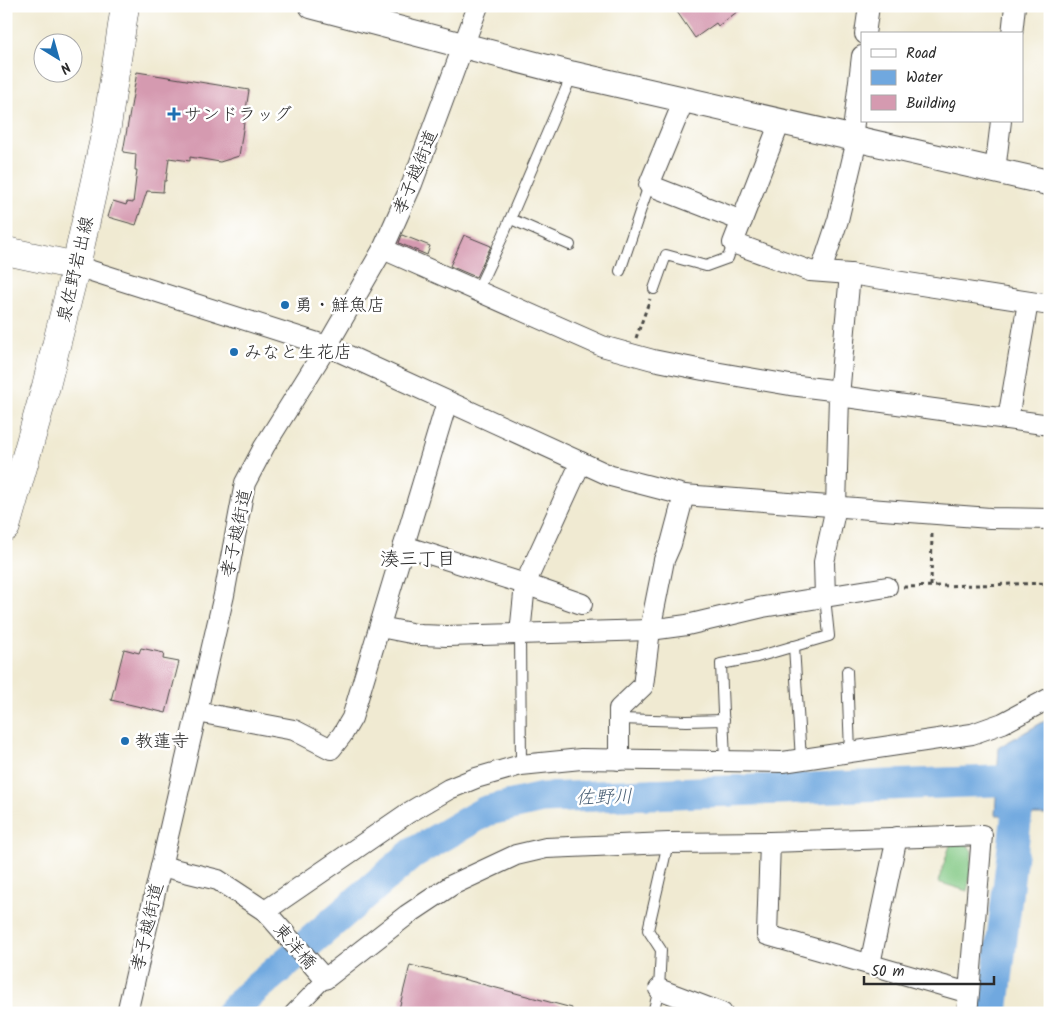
<svg xmlns="http://www.w3.org/2000/svg" width="1056" height="1019" viewBox="0 0 1056 1019" font-family="Kalam,'Klee One',sans-serif">
  <style>
    .green { fill: #80c782; stroke: #567956 }
    .water { fill: #70a8df; stroke: #4e6a85 }
    .lines { fill: none; stroke-linecap: round; stroke-linejoin: round }
    .river { stroke: #70a8df; stroke-width: 31 }
    .building { fill: #d59ab0 }
    .service-casing { stroke: #494844; stroke-width: 12 }
    .pedestrian-casing { stroke: #494844; stroke-width: 17 }
    .minor-casing { stroke: #494844; stroke-width: 22 }
    .tertiary-casing { stroke: #494844; stroke-width: 27 }
    .primary-casing { stroke: #494844; stroke-width: 29 }
    .path { stroke: #494844; stroke-width: 3; stroke-dasharray: 4 4; stroke-linecap: butt }
    .service { stroke: #fff; stroke-width: 10 }
    .pedestrian { stroke: #fff; stroke-width: 15 }
    .minor { stroke: #fff; stroke-width: 20 }
    .tertiary { stroke: #fff; stroke-width: 25 }
    .primary { stroke: #fff; stroke-width: 28 }
    .poi-dot { fill: #1f6fb2; stroke: #fff; stroke-width: 2 }
    .labels { text-anchor: middle; stroke-width: 5; stroke-linejoin: round; paint-order: stroke }
    .poi-label { font-size: 18px; fill: #2b2b2b; stroke: #fff; text-anchor: start }
    .street-label { font-size: 18px; fill: #2b2b2b; stroke: #fff }
    .neighbourhood-label { font-size: 19px; fill: #2b2b2b; stroke: #fff }
    .water-label { font-size: 19px; font-style: italic; fill: #475d73; stroke: #fff }
  </style>
  <rect width="100%" height="100%" fill="#fff"/>
  <filter id="ink" filterUnits="userSpaceOnUse"><feTurbulence type="fractalNoise" baseFrequency=".02" numOctaves="2"/><feDisplacementMap in="SourceGraphic" scale="10" xChannelSelector="R" yChannelSelector="G"/><feConvolveMatrix kernelMatrix="1 2 1 2 8 2 1 2 1" color-interpolation-filters="sRGB"/></filter>
  <filter id="wash" filterUnits="userSpaceOnUse"><feTurbulence type="fractalNoise" baseFrequency=".0096" numOctaves="4" result="noise"/><feDisplacementMap in="SourceGraphic" scale="20" xChannelSelector="R" yChannelSelector="G"/><feGaussianBlur stdDeviation="1.12" result="paint"/><feColorMatrix in="noise" values="0 0 0 0 0 0 0 0 0 0 0 0 0 0 0 0 0 1.4 0 .05"/><feComposite in="paint" operator="in"/></filter>
  <g filter="url(#wash)">
    <rect width="100%" height="100%" fill="#f0ead2"/>
    <!-- green -->
    <polygon class="green" points="964,841 972,851 970,878 967,891 938,882 951,842"/>
    <!-- water -->
    <polygon class="water" points="1050,718 1050,815 995,815 999,747"/>
    <g class="lines">
      <!-- river -->
      <g class="river">
        <polyline points="231,1013 246,997 413,853 486,811 542,798 1021,780 1050,777"/>
        <polyline points="993,1013 1021,780"/>
      </g>
    </g>
    <g id="blocks">
      <!-- building -->
      <g class="building">
        <polygon points="673,6 745,6 718,26 716,23 695,38"/>
        <polygon points="137,72 249,90 239,156 220,162 190,157 190,161 169,158 166,181 164,181 163,192 147,191 136,225 108,217 113,201 126,205 127,202 133,203 137,170 135,170 136,154 123,152"/>
        <polygon points="402,235 430,246 427,255 399,243"/>
        <polygon points="464,235 491,246 476,277 450,266"/>
        <polygon points="141,648 164,653 163,659 179,662 166,713 111,700 124,649 139,653"/>
        <polygon points="410,965 572,1008 571,1013 398,1013"/>
      </g>
    </g>
  </g>
  <g filter="url(#ink)">
    <use href="#blocks" fill-opacity="0" stroke="#494844" stroke-width="1"/>
    <g class="lines">
      <!-- service casing -->
      <g class="service-casing">
        <g id="service">
          <polyline points="511,219 570,245"/>
          <polyline points="620,271 649,185"/>
          <polyline points="654,289 666,255 706,266 728,258 733,243"/>
          <polyline points="477,291 502,238 572,75"/>
          <polyline points="520,634 521,765"/>
          <polyline points="794,646 801,760"/>
          <polyline points="847,671 850,752"/>
          <polyline points="619,719 687,721 724,720"/>
          <polyline points="725,761 721,664 757,657 829,636 825,597"/>
          <polyline points="653,1013 659,989 661,950 648,930 668,843"/>
        </g>
      </g>
      <!-- pedestrian casing -->
      <g class="pedestrian-casing">
        <polyline id="pedestrian" points="292,1013 325,979"/>
      </g>
      <!-- minor casing -->
      <g class="minor-casing">
        <g id="minor">
          <polyline points="865,34 869,6"/>
          <polyline points="1012,34 1015,6"/>
          <polyline points="684,100 649,185 742,221"/>
          <polyline points="780,122 733,243 810,271 850,274 1050,305"/>
          <polyline points="852,139 862,56"/>
          <polyline points="995,171 1001,121"/>
          <polyline points="383,249 602,346 653,360 703,370 790,385 840,391"/>
          <polyline points="76,266 327,346 611,476 684,495 990,518 1050,519"/>
          <polyline points="821,271 838,220 857,140"/>
          <polyline points="839,396 1050,425"/>
          <polyline points="1008,419 1028,302"/>
          <polyline points="404,546 525,584 582,604"/>
          <polyline points="825,597 824,562 836,507 839,396 850,274"/>
          <polyline points="380,627 421,635 447,636 650,630 687,625 763,607 887,587"/>
          <polyline points="520,634 525,584 581,462"/>
          <polyline points="197,712 294,730 331,749 342,735 352,718 447,402"/>
          <polyline points="619,760 619,709 643,686 650,630 664,560 671,544 684,495"/>
          <polyline points="161,866 218,880 265,911 408,813 449,789 476,778 521,765 581,759 783,762 972,734 1003,723 1050,698"/>
          <polyline points="265,911 325,979 407,915 452,885 516,855 546,848 668,843 770,842"/>
          <polyline points="870,964 897,837"/>
          <polyline points="659,989 722,1013"/>
          <polyline points="127,1013 224,595 245,483 264,447 327,346 383,249 412,184 478,6"/>
          <polyline points="967,1013 969,993 982,835 770,842 767,935 969,993"/>
        </g>
      </g>
      <!-- tertiary casing -->
      <g class="tertiary-casing">
        <polyline id="tertiary" points="312,6 572,74 1050,183"/>
      </g>
      <!-- primary casing -->
      <g class="primary-casing">
        <g id="primary">
          <polyline points="6,251 76,266"/>
          <polyline points="6,527 46,386 76,266 107,126 125,6"/>
        </g>
      </g>
      <!-- path -->
      <g class="path">
        <polyline points="636,338 650,299"/>
        <polyline points="931,586 932,532"/>
        <polyline points="903,587 1050,583"/>
      </g>
      <!-- service -->
      <use href="#service" class="service"/>
      <!-- pedestrian -->
      <use href="#pedestrian" class="pedestrian"/>
      <!-- minor -->
      <use href="#minor" class="minor"/>
      <!-- tertiary -->
      <use href="#tertiary" class="tertiary"/>
      <!-- primary -->
      <use href="#primary" class="primary"/>
    </g>
  </g>
  <!-- markers -->
  <g class="poi-dot">
    <path d="M171.5 106.5h5v5h5v5h-5v5h-5v-5h-5v-5h5z"/>
    <circle cx="285" cy="305" r="5"/>
    <circle cx="234" cy="352" r="5"/>
    <circle cx="125" cy="741" r="5"/>
  </g>
  <g class="labels">
    <!-- poi labels -->
    <g class="poi-label">
      <text x="184" y="120">サンドラッグ</text>
      <text x="295" y="311">勇・鮮魚店</text>
      <text x="244" y="358">みなと生花店</text>
      <text x="135" y="747">教蓮寺</text>
    </g>
    <!-- street labels -->
    <g class="street-label">
      <text transform="translate(415 172) rotate(-68)" y="6">孝子越街道</text>
      <text transform="translate(75 269) rotate(-77)" y="6">泉佐野岩出線</text>
      <text transform="translate(236 533) rotate(-78)" y="6">孝子越街道</text>
      <text transform="translate(147 927) rotate(-77)" y="6">孝子越街道</text>
      <text transform="translate(295 946) rotate(49)" y="6">東洋橋</text>
    </g>
    <!-- neighbourhood labels -->
    <g class="neighbourhood-label">
      <text x="418" y="565">湊三丁目</text>
    </g>
    <!-- water labels -->
    <g class="water-label">
      <text transform="translate(604 796) rotate(-2)" y="7">佐野川</text>
    </g>
  </g>
  <!-- margin -->
  <rect width="1056" height="1019" fill="none" stroke="#fff" stroke-width="25"/>
  <!-- legend -->
  <rect x="861" y="32" width="162" height="90" fill="#ffffff" stroke="#aaaaaa"/>
  <rect x="871" y="49" width="25" height="8" fill="#ffffff" stroke="#aaaaaa"/>
  <text x="906" y="58" font-size="15" fill="#2b2b2b">Road</text>
  <rect x="871" y="70" width="25" height="15" fill="#70a8df" stroke="#aaaaaa"/>
  <text x="906" y="82" font-size="15" fill="#2b2b2b">Water</text>
  <rect x="871" y="95" width="25" height="15" fill="#d59ab0" stroke="#aaaaaa"/>
  <text x="906" y="108" font-size="15" fill="#2b2b2b">Building</text>
  <!-- north arrow -->
  <g transform="translate(58 58) rotate(143)"><circle r="24" fill="#ffffff" stroke="#aaaaaa"/>
  <path d="M0-4L9 19L0 12L-9 19Z" fill="#1f6fb2"/>
  <text y="-8" font-size="14" font-weight="bold" text-anchor="middle" fill="#2b2b2b">N</text>
  </g>
  <!-- scale -->
  <path d="M864 976v8h130v-8" fill="none" stroke="#2b2b2b" stroke-width="2.5"/>
  <text x="871" y="976" font-size="15" fill="#2b2b2b" stroke="#ffffff" stroke-width="4" paint-order="stroke">50 m</text>
</svg>
